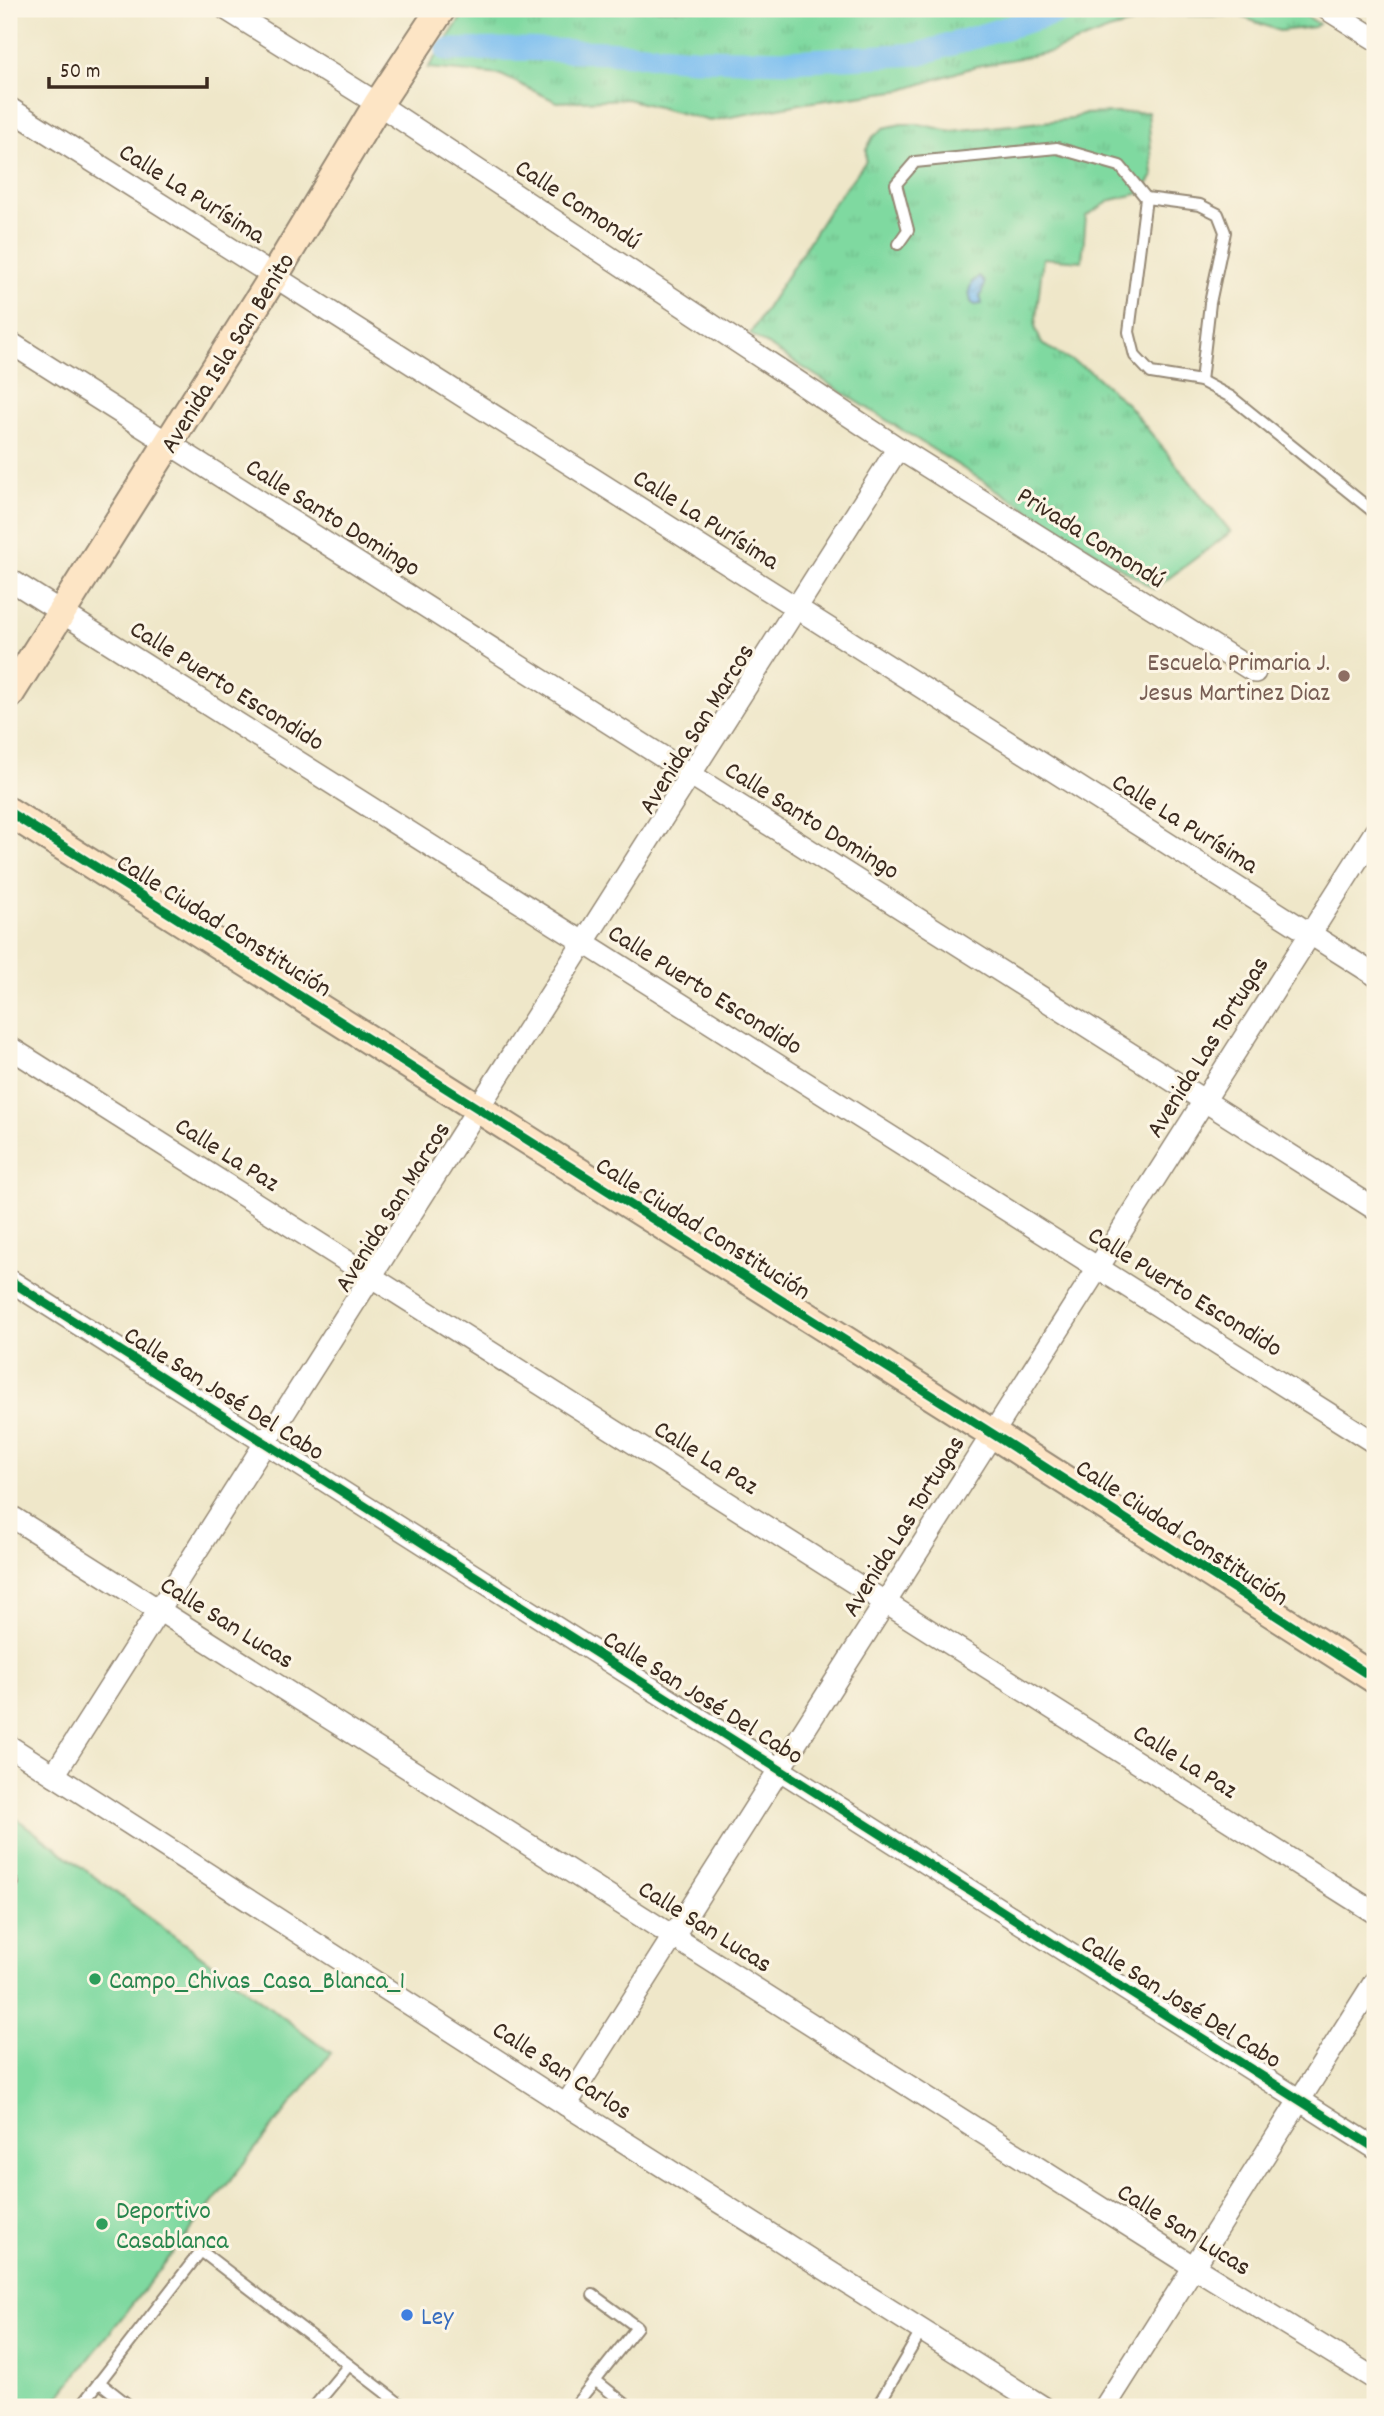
<svg xmlns="http://www.w3.org/2000/svg" width="1384" height="2416" viewBox="0 0 1384 2416" font-family="Dekko,sans-serif">
  <style>
    .grass { fill: url(#grass-tufts); stroke: #5d825f; stroke-width: 2 }
    .garden { fill: #7fd9a0; stroke: #5d825f; stroke-width: 2 }
    .water { fill: url(#water-waves); stroke: #5a7487; stroke-width: 2 }
    .lines { fill: none; stroke-linecap: round; stroke-linejoin: round }
    .canal { stroke: #7abef0; stroke-width: 23 }
    .lane-casing { stroke: #958874; stroke-width: 14 }
    .street-casing { stroke: #958874; stroke-width: 24 }
    .secondary-casing { stroke: #958874; stroke-width: 32 }
    .lane { stroke: #fff; stroke-width: 10 }
    .street { stroke: #fff; stroke-width: 21 }
    .secondary { stroke: #fde5c5; stroke-width: 28 }
    .cycleway-casing { stroke: #fcf5e5; stroke-width: 13 }
    .cycleway { stroke: #00873e; stroke-width: 9 }
    .education-dot { fill: #8d6e63; stroke: #fcf5e5; stroke-width: 2.5 }
    .leisure-dot { fill: #2e9e5b; stroke: #fcf5e5; stroke-width: 2.5 }
    .shop-dot { fill: #3f7fe0; stroke: #fcf5e5; stroke-width: 2.5 }
    .labels { text-anchor: middle; stroke-width: 6; stroke-linejoin: round; paint-order: stroke }
    .street-label { font-size: 26px; fill: #3b2a1e; stroke: #fcf5e5 }
    .education-label { font-size: 26px; fill: #785e54; stroke: #fcf5e5; text-anchor: end }
    .leisure-label { font-size: 26px; fill: #27864d; stroke: #fcf5e5; text-anchor: start }
    .shop-label { font-size: 26px; fill: #366cbe; stroke: #fcf5e5; text-anchor: start }
  </style>
  <defs>
    <pattern id="grass-tufts" width="24" height="20" patternUnits="userSpaceOnUse" patternTransform="scale(1.75)"><rect width="24" height="20" fill="#7fd9a0"/><path d="M3 7l-1-3M5 7V3M7 7l1-3M15 17l-1-3M17 17v-4M19 17l1-3" fill="none" stroke="#6fba89"/></pattern>
    <pattern id="water-waves" width="16" height="10" patternUnits="userSpaceOnUse" patternTransform="scale(1.75)"><rect width="16" height="10" fill="#7abef0"/><path d="M0 5q4-4 8 0t8 0" fill="none" stroke="#6aa3cd"/></pattern>
  </defs>
  <rect width="100%" height="100%" fill="#fcf5e5"/>
  <filter id="ink" filterUnits="userSpaceOnUse"><feTurbulence type="fractalNoise" baseFrequency=".0143" numOctaves="2"/><feDisplacementMap in="SourceGraphic" scale="14" xChannelSelector="R" yChannelSelector="G"/><feConvolveMatrix kernelMatrix="1 2 1 2 8 2 1 2 1" color-interpolation-filters="sRGB"/></filter>
  <filter id="wash" filterUnits="userSpaceOnUse"><feTurbulence type="fractalNoise" baseFrequency=".00686" numOctaves="4" result="noise"/><feDisplacementMap in="SourceGraphic" scale="28" xChannelSelector="R" yChannelSelector="G"/><feGaussianBlur stdDeviation="1.57" result="paint"/><feColorMatrix in="noise" values="0 0 0 0 0 0 0 0 0 0 0 0 0 0 0 0 0 1.4 0 .05"/><feComposite in="paint" operator="in"/></filter>
  <g filter="url(#wash)">
    <rect width="100%" height="100%" fill="#efe7c9"/>
    <!-- grass -->
    <g class="grass">
      <polygon points="467,9 550,9 559,17 569,9 1295,9 1319,24 1314,27 1279,31 1240,16 1165,15 1109,30 1051,52 977,66 903,90 805,103 710,121 627,99 557,102 501,75 428,68"/>
      <polygon points="1148,112 1153,176 1141,193 1112,200 1086,216 1082,261 1043,258 1035,327 1042,344 1090,371 1128,405 1231,532 1154,589 750,334 831,207 866,161 866,150 873,137 884,128 901,124 919,124 951,131 1072,119 1082,114"/>
    </g>
    <!-- garden -->
    <polygon class="garden" points="9,1813 331,2053 51,2407 29,2407 9,2395"/>
    <!-- water -->
    <polygon class="water" points="979,277 984,282 984,287 980,296 982,304 975,305 971,302 969,291 972,282"/>
    <g class="lines">
      <!-- canal -->
      <polyline class="canal" points="447,50 519,49 606,52 695,59 789,61 919,54 1069,9"/>
    </g>
  </g>
  <g filter="url(#ink)">
    <g class="lines">
      <!-- lane casing -->
      <g class="lane-casing">
        <g id="lane">
          <polyline points="1146,198 1200,205 1218,214 1225,232 1210,303 1201,381"/>
          <polyline points="898,244 908,230 896,184 915,162 1057,148 1120,166 1146,198 1129,332 1135,356 1151,373 1201,381 1231,397 1375,513"/>
          <polyline points="9,1890 13,1883"/>
          <polyline points="595,2380 629,2407"/>
          <polyline points="99,2382 131,2407"/>
          <polyline points="80,2407 201,2251 404,2407"/>
          <polyline points="314,2407 349,2365"/>
          <polyline points="574,2407 637,2327 593,2295"/>
          <polyline points="877,2407 922,2330"/>
        </g>
      </g>
      <!-- street casing -->
      <g class="street-casing">
        <g id="street">
          <polyline points="226,9 378,104 898,448 1255,672"/>
          <polyline points="1327,9 1375,39"/>
          <polyline points="9,108 1375,975"/>
          <polyline points="9,342 1375,1209"/>
          <polyline points="9,579 1375,1443"/>
          <polyline points="9,1047 1375,1913"/>
          <polyline points="9,1280 1375,2148"/>
          <polyline points="9,1515 1194,2267 1375,2379"/>
          <polyline points="9,1746 566,2105 1043,2407"/>
          <polyline points="54,1775 898,448"/>
          <polyline points="566,2105 1375,832"/>
          <polyline points="1105,2407 1375,1981"/>
        </g>
      </g>
      <!-- secondary casing -->
      <g class="secondary-casing">
        <g id="secondary">
          <polyline points="9,695 274,276 378,104 441,9"/>
          <polyline points="9,812 993,1434 1375,1679"/>
        </g>
      </g>
      <!-- lane -->
      <use href="#lane" class="lane"/>
      <!-- street -->
      <use href="#street" class="street"/>
      <!-- secondary -->
      <use href="#secondary" class="secondary"/>
      <!-- cycleway casing -->
      <g class="cycleway-casing">
        <g id="cycleway">
          <polyline points="9,812 993,1434 1375,1679"/>
          <polyline points="9,1280 1375,2148"/>
        </g>
      </g>
      <!-- cycleway -->
      <use href="#cycleway" class="cycleway"/>
    </g>
  </g>
  <!-- markers -->
  <circle class="education-dot" cx="1344" cy="676" r="7"/>
  <g class="leisure-dot">
    <circle cx="95" cy="1979" r="7"/>
    <circle cx="102" cy="2224" r="7"/>
  </g>
  <circle class="shop-dot" cx="407" cy="2315" r="7"/>
  <g class="labels">
    <!-- street labels -->
    <g class="street-label">
      <text transform="translate(193 192) rotate(32)" y="9">Calle La Purísima</text>
      <text transform="translate(579 203) rotate(33)" y="9">Calle Comondú</text>
      <text transform="translate(226 352) rotate(-58)" y="9">Avenida Isla San Benito</text>
      <text transform="translate(334 516) rotate(32)" y="9">Calle Santo Domingo</text>
      <text transform="translate(707 518) rotate(32)" y="9">Calle La Purísima</text>
      <text transform="translate(1092 536) rotate(32)" y="9">Privada Comondú</text>
      <text transform="translate(228 684) rotate(32)" y="9">Calle Puerto Escondido</text>
      <text transform="translate(695 728) rotate(-58)" y="9">Avenida San Marcos</text>
      <text transform="translate(813 819) rotate(32)" y="9">Calle Santo Domingo</text>
      <text transform="translate(1186 822) rotate(32)" y="9">Calle La Purísima</text>
      <text transform="translate(225 924) rotate(32)" y="9">Calle Ciudad Constitución</text>
      <text transform="translate(706 988) rotate(32)" y="9">Calle Puerto Escondido</text>
      <text transform="translate(1206 1046) rotate(-58)" y="9">Avenida Las Tortugas</text>
      <text transform="translate(228 1153) rotate(32)" y="9">Calle La Paz</text>
      <text transform="translate(391 1206) rotate(-58)" y="9">Avenida San Marcos</text>
      <text transform="translate(704 1227) rotate(32)" y="9">Calle Ciudad Constitución</text>
      <text transform="translate(1186 1290) rotate(32)" y="9">Calle Puerto Escondido</text>
      <text transform="translate(225 1392) rotate(32)" y="9">Calle San José Del Cabo</text>
      <text transform="translate(707 1456) rotate(32)" y="9">Calle La Paz</text>
      <text transform="translate(902 1525) rotate(-58)" y="9">Avenida Las Tortugas</text>
      <text transform="translate(1183 1531) rotate(33)" y="9">Calle Ciudad Constitución</text>
      <text transform="translate(228 1621) rotate(32)" y="9">Calle San Lucas</text>
      <text transform="translate(704 1696) rotate(32)" y="9">Calle San José Del Cabo</text>
      <text transform="translate(1186 1760) rotate(32)" y="9">Calle La Paz</text>
      <text transform="translate(706 1925) rotate(32)" y="9">Calle San Lucas</text>
      <text transform="translate(1182 2000) rotate(32)" y="9">Calle San José Del Cabo</text>
      <text transform="translate(563 2069) rotate(33)" y="9">Calle San Carlos</text>
      <text transform="translate(1185 2228) rotate(32)" y="9">Calle San Lucas</text>
    </g>
    <!-- education labels -->
    <g class="education-label">
      <text x="1330" y="670">Escuela Primaria J.<tspan x="1330" dy="30">Jesus Martinez Diaz</tspan></text>
    </g>
    <!-- leisure labels -->
    <g class="leisure-label">
      <text x="109" y="1988">Campo_Chivas_Casa_Blanca_1</text>
      <text x="116" y="2218">Deportivo<tspan x="116" dy="30">Casablanca</tspan></text>
    </g>
    <!-- shop labels -->
    <g class="shop-label">
      <text x="421" y="2324">Ley</text>
    </g>
  </g>
  <!-- margin -->
  <rect width="1384" height="2416" fill="none" stroke="#fcf5e5" stroke-width="35"/>
  <!-- scale -->
  <path d="M49 77v10h158v-10" fill="none" stroke="#3b2a1e" stroke-width="3.5"/>
  <text x="60" y="77" font-size="21" fill="#3b2a1e" stroke="#fcf5e5" stroke-width="5" paint-order="stroke">50 m</text>
</svg>
